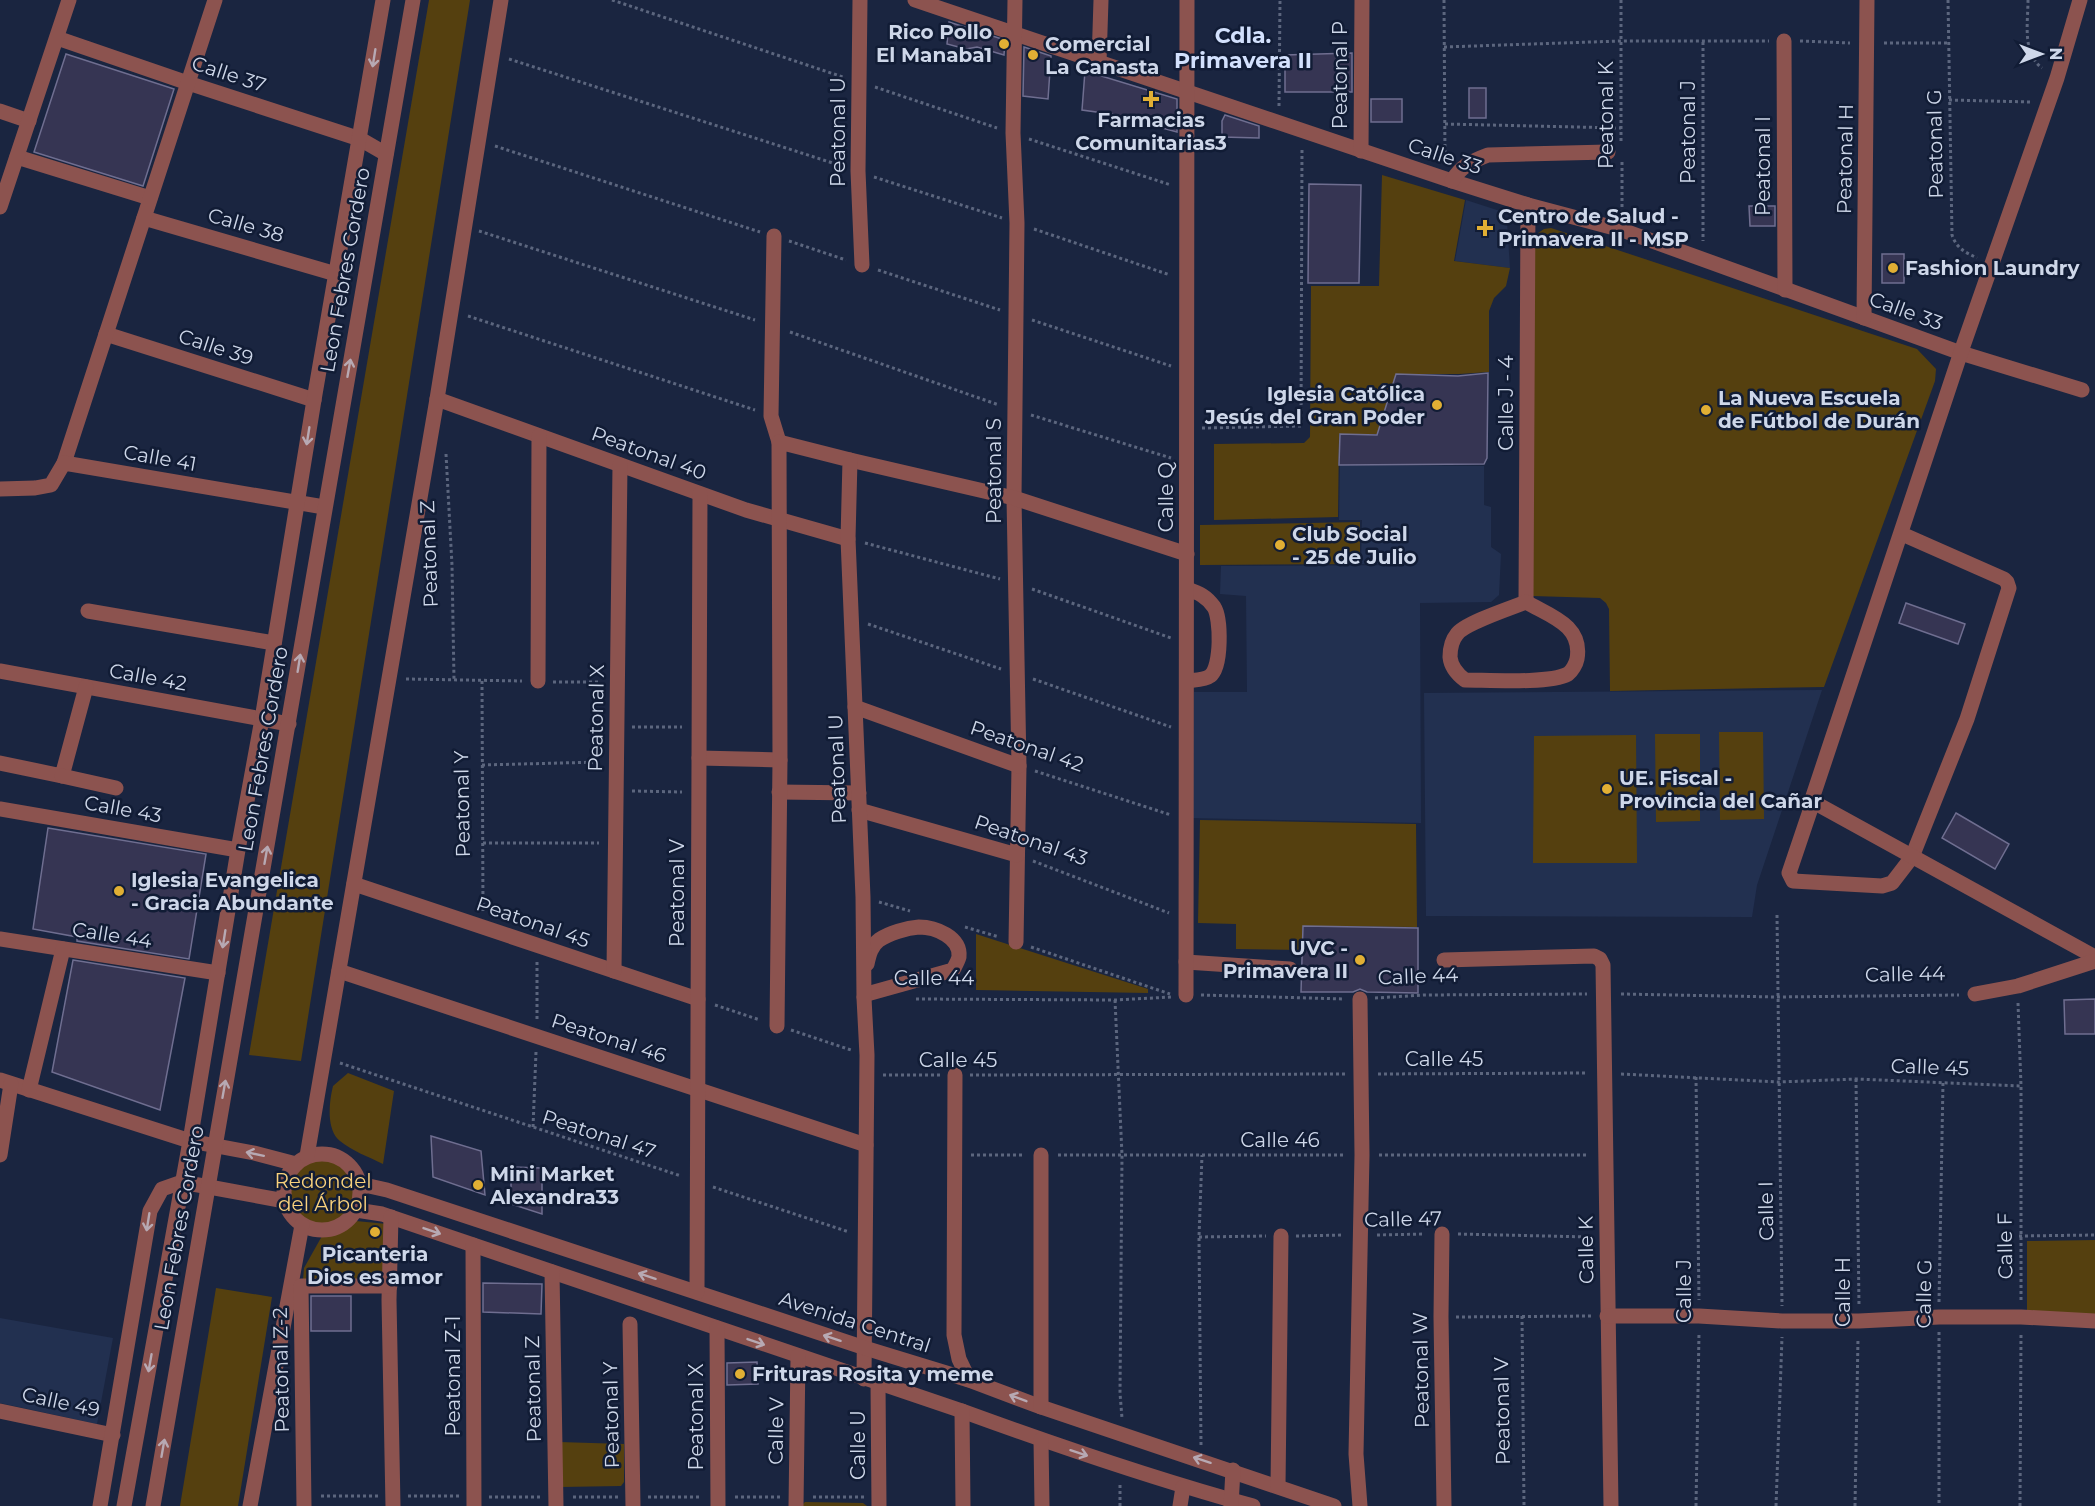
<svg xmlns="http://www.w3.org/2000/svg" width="2095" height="1506" viewBox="0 0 2095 1506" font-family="Montserrat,sans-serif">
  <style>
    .built { fill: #223050 }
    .green { fill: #55400f }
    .building { fill: #363553; stroke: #6f6e90; stroke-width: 1.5 }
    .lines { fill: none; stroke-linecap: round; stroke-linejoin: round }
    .path { stroke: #5c667e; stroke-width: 3; stroke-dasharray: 3 3; stroke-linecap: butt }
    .minor { stroke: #8c534f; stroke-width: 15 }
    .oneway { stroke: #b7a9b3 }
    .poi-dot { fill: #e1af34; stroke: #111c35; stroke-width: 2 }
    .labels { text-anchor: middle; stroke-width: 5; stroke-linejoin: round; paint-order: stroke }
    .poi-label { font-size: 20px; font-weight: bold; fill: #ced7e9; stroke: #111c35; text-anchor: start }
    .street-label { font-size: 20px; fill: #ced7e9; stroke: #111c35 }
    .park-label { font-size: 20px; fill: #f9d27d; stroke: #111c35 }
    .quarter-label { font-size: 22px; font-weight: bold; fill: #d3e1fd; stroke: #111c35 }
  </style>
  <rect width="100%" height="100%" fill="#1a2540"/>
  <!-- built -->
  <g class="built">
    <polygon points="1466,200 1500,211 1507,221 1510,268 1455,261"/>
    <polygon points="1340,465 1484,466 1484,505 1491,507 1491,547 1501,554 1499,595 1491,602 1420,603 1421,823 1191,818 1194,692 1247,692 1246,596 1220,594 1221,566 1420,565 1361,564 1362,520 1339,520"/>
    <polygon points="1822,690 1757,885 1752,917 1426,916 1424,693"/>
    <polygon points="0,1318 113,1338 97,1424 0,1403"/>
  </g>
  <!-- green -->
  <g class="green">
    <polygon points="429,0 470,0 301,1061 249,1055"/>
    <polygon points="1382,175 1465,200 1454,261 1510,268 1506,286 1494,298 1489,311 1489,372 1459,374 1396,374 1377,434 1339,434 1338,517 1214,520 1214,444 1304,443 1310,437 1311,286 1379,286"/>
    <polygon points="1551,228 1917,349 1936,369 1935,381 1824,687 1610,691 1609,609 1606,603 1600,598 1532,596 1531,238 1544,229"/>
    <polygon points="1360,522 1360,564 1200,565 1200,525"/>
    <polygon points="1719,732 1763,732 1764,819 1720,820"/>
    <polygon points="1655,734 1700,734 1700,821 1656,822"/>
    <polygon points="1636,735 1637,863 1533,863 1534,736"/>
    <polygon points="1200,820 1416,824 1417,927 1303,926 1301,950 1236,949 1236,924 1198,923"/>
    <polygon points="976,934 1148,989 1148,993 976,990"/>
    <path d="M348,1073L394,1091L383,1164C369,1157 352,1151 340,1141C326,1130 329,1102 333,1086Z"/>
    <circle cx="323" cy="1192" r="34"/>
    <polygon points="356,1221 387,1224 384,1281 303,1280 304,1268 322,1236 337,1234"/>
    <polygon points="2095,1240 2095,1314 2027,1315 2027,1241"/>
    <polygon points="216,1288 272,1297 238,1506 180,1506"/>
    <polygon points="559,1442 624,1444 624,1482 621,1486 561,1487"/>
    <polygon points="805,1502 863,1503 867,1506 801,1506"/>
  </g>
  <!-- building -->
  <g class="building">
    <polygon points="949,22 1005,40 1004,55 977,47 966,49 947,44"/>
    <polygon points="1024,47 1051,56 1048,99 1023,96"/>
    <polygon points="1352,53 1352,92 1285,92 1285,55"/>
    <polygon points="66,54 174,89 143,186 34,152"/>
    <polygon points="1085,71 1177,99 1177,132 1111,114 1082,110"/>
    <rect x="1469" y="88" width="17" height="30"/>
    <rect x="1371" y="99" width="31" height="23"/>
    <polygon points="1225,115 1259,126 1259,138 1222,137 1222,121"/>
    <polygon points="1309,184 1361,185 1359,283 1308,283"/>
    <polygon points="1749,206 1775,206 1775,226 1750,226"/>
    <rect x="1882" y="254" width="22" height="29"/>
    <polygon points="1488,373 1487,458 1484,464 1339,465 1340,434 1377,435 1396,374 1458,376"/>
    <polygon points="1906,603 1965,624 1958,644 1899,623"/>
    <polygon points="1956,813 2009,844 1995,869 1942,838"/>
    <polygon points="48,828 206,854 189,959 77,941 77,937 33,929"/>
    <polygon points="1303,926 1418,928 1418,993 1367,992 1360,989 1353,992 1301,992"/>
    <polygon points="73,960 185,978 160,1110 52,1072"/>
    <polygon points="2095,999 2095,1034 2065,1034 2064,1000"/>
    <polygon points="431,1136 481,1151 485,1195 433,1177"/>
    <polygon points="511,1167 542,1168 542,1214 511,1204"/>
    <polygon points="483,1283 542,1284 541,1314 483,1312"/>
    <rect x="311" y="1296" width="40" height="35"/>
    <polygon points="757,1362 758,1384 727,1385 727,1363"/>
  </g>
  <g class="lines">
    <!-- path -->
    <g class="path">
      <polyline points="612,0 843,77"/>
      <polyline points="1444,0 1445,160"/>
      <polyline points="1621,0 1621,141"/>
      <path d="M1948,0L1952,235C1957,249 1965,252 1977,258"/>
      <path d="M2028,0C2028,23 2022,53 2042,68"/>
      <polyline points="1800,41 1850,43"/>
      <polyline points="1703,42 1703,241"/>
      <polyline points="1884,43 1948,43"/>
      <polyline points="1444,47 1621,41 1769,41"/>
      <polyline points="509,59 842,166"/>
      <polyline points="875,87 997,128"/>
      <polyline points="1949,100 2031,102"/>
      <polyline points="1279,106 1280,0"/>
      <polyline points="1445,124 1621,128"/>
      <polyline points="1029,139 1171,185"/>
      <polyline points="495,146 760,232"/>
      <polyline points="1622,162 1622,213"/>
      <polyline points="874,177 1002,218"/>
      <polyline points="1034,229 1170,275"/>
      <polyline points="479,231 755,320"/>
      <polyline points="789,241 846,260"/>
      <polyline points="878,270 1000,310"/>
      <polyline points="468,316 755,410"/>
      <polyline points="1032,320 1171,366"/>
      <polyline points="790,332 999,405"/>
      <polyline points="1031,415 1171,458"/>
      <polyline points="1202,428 1301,426 1302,147"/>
      <polyline points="446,454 452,565 454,680"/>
      <polyline points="865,543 1000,579"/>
      <polyline points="1032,589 1171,638"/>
      <polyline points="868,624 1001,669"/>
      <polyline points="406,679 522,681"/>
      <polyline points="1033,679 1171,727"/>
      <polyline points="482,681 483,911"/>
      <polyline points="553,682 600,682"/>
      <polyline points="632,727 682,727"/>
      <polyline points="482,765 600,762"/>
      <polyline points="1035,771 1171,815"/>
      <polyline points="632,791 682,792"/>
      <polyline points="483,843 599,843"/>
      <polyline points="1033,861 1169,913"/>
      <polyline points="879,902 910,911"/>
      <polyline points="1777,915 1782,1306"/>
      <polyline points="965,927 999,937"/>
      <polyline points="1031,947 1170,994"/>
      <polyline points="1621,994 1777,997 1959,995"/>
      <polyline points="1201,995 1344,999"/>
      <polyline points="1375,998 1424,995 1587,994"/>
      <polyline points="916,999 1115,1000 1171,997"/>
      <polyline points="1115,1000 1122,1155 1120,1393 1122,1418"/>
      <polyline points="2018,1003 2021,1086 2021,1302"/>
      <polyline points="715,1005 760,1020"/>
      <polyline points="537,1019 537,962"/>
      <polyline points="791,1030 851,1050"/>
      <polyline points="340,1063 681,1176"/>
      <polyline points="1378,1074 1588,1073"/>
      <polyline points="1621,1074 1779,1082 1856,1079 2021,1086"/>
      <polyline points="883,1075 940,1075"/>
      <polyline points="970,1075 1345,1074"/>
      <polyline points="1696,1077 1699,1300"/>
      <polyline points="1856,1079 1859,1305"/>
      <polyline points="533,1127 536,1052"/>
      <polyline points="971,1155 1025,1155"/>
      <polyline points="1058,1155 1346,1155"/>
      <polyline points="1379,1155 1589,1155"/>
      <polyline points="713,1187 849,1232"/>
      <polyline points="1458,1234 1590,1237"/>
      <polyline points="1377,1235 1425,1234"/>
      <polyline points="1296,1236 1344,1235"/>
      <polyline points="2019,1236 2095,1235"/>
      <polyline points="1199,1237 1266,1236"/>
      <polyline points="1939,1302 1943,1082"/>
      <polyline points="1522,1316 1524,1506"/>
      <polyline points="1456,1317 1591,1316"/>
      <polyline points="1939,1332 1939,1506"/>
      <polyline points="1201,1445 1199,1237 1202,1155"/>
      <polyline points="321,1496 378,1496"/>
      <polyline points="408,1496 459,1496"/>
      <polyline points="489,1497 540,1497"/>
      <polyline points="573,1497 618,1497"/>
      <polyline points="648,1497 702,1497"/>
      <polyline points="735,1497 780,1497"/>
      <polyline points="813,1497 864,1497"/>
      <polyline points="1120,1506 1120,1484"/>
      <polyline points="1696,1506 1699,1333"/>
      <polyline points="1776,1506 1782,1337"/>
      <polyline points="1855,1506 1858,1338"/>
      <polyline points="2020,1506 2021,1333"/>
    </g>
    <!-- minor -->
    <g class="minor">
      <polyline points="860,0 858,171 862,265"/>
      <polyline points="915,0 1452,181 1528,205 1622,230 1961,353 2082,390"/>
      <polyline points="1015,0 1013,133 1017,223 1014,498 1019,766 1016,942"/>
      <polyline points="57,38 188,83 360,139 386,154"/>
      <polyline points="1784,41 1785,290"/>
      <polyline points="1099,62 1101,0"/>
      <polyline points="0,111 29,121"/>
      <polyline points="1361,151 1362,0"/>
      <polyline points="17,157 150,198"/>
      <path d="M1452,181C1461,166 1472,161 1488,155L1608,152"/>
      <polyline points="0,207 69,0"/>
      <polyline points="144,218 336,274"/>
      <polyline points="774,236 771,416 779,442"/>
      <polyline points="1864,318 1867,0"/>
      <polyline points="106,334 314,400"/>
      <polyline points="437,399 746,510 848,539"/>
      <polyline points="850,460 1014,498 1187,554"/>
      <polyline points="64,463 215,0"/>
      <polyline points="0,489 35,488 51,485 64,463 324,507"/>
      <polyline points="1902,534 2004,579 2007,582 2009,588 1967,719 1912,857 1892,883 1882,886 1793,881 1789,873 1814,799 1813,796 1962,349 2057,78 2080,0"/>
      <path d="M1187,589C1199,593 1206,596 1214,607C1221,618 1222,667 1210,676C1205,680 1194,680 1187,681"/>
      <polyline points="1526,602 1528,205"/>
      <path d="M1526,602C1550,616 1583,625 1577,659C1576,664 1572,671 1568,674C1549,684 1488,680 1465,680C1457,674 1451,667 1450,657C1450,649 1452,640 1457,634C1465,623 1511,608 1526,602Z"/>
      <polyline points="88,611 274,643"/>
      <polyline points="0,671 289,724"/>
      <polyline points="538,681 539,436"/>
      <polyline points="855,707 1019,766"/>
      <polyline points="699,758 780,760"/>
      <polyline points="0,763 62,776 86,687"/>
      <polyline points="62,776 116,788"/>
      <polyline points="779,792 859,793"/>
      <polyline points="1814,799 1817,804 2095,957"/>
      <polyline points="0,809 238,850"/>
      <polyline points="859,810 1017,855"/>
      <polyline points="354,884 698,999"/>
      <polyline points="0,939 218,973"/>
      <polyline points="1444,960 1594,956 1600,959 1603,965 1611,1506"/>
      <polyline points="1186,962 1290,969"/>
      <polyline points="339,971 866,1145"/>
      <polyline points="614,971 620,465"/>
      <polyline points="1975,994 2018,986 2095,961"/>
      <polyline points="1186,995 1187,0"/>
      <path d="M864,997L867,994L953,970C955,966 958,961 959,957C961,937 935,927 919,927C907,928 889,933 879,940C871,946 869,955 867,964"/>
      <polyline points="777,1026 780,760 779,442 850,460 848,539 863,897 864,998 867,1055 864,1379"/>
      <polyline points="955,1075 954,1335 959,1359 969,1380"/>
      <polyline points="0,1080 190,1141 254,1153 296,1164"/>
      <polyline points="29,1090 63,949"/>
      <circle cx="322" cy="1192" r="38"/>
      <polyline points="0,1155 11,1084"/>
      <polyline points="307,1156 437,399 501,0"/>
      <polyline points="360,1184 387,1190 865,1348 969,1380 1041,1407 1334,1506"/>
      <path d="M356,1210L382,1214L962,1411C1058,1446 1154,1479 1253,1506"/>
      <polyline points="391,1217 389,1300 393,1506"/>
      <polyline points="1442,1234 1441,1317 1444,1506"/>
      <polyline points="473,1245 474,1506"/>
      <polyline points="552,1272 556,1506"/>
      <polyline points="697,1292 700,494"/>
      <polyline points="1607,1316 1699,1316 1782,1321 1859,1321 1939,1317 2021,1317 2095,1321"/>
      <polyline points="630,1324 633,1506"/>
      <polyline points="717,1328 718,1506"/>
      <polyline points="878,1383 879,1506"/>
      <polyline points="1041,1407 1041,1155"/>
      <polyline points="0,1411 113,1435"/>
      <polyline points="962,1411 963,1506"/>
      <polyline points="1041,1440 1042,1506"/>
      <polyline points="1278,1486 1281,1236"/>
      <polyline points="100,1506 150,1211 162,1189 182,1182 285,1201"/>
      <polyline points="124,1506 190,1141 238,850 262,719 314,400 383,0"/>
      <polyline points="153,1506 413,0"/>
      <polyline points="250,1506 302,1225"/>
      <polyline points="304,1506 301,1286 390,1286"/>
      <polyline points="796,1506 798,1356"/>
      <polyline points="1180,1506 1183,1487"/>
      <polyline points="1231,1506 1233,1470"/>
      <polyline points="1360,1506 1356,1454 1362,1155 1360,999"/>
    </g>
  </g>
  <!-- one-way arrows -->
  <defs><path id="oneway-shaft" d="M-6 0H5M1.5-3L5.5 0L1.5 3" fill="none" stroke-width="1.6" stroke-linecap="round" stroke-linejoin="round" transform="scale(1.5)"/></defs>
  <g class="oneway">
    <use href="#oneway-shaft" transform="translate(374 58) rotate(99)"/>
    <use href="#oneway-shaft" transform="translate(349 368) rotate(-80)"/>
    <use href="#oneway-shaft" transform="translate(308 436) rotate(99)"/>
    <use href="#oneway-shaft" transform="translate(299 663) rotate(-81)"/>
    <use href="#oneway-shaft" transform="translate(266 855) rotate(-80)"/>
    <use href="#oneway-shaft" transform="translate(224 939) rotate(99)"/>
    <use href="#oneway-shaft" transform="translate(224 1089) rotate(-80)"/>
    <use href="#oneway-shaft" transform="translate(255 1154) rotate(-168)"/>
    <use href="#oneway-shaft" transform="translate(148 1222) rotate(99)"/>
    <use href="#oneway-shaft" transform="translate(432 1231) rotate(19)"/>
    <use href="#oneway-shaft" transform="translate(647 1276) rotate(-162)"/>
    <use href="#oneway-shaft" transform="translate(832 1338) rotate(-162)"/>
    <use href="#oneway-shaft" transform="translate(756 1342) rotate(19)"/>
    <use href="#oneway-shaft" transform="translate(150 1363) rotate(100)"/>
    <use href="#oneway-shaft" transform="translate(1018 1398) rotate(-159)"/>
    <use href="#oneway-shaft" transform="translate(163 1448) rotate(-80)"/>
    <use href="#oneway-shaft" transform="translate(1079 1453) rotate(18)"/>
    <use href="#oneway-shaft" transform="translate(1202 1460) rotate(-162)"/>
  </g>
  <!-- markers -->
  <g class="poi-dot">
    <circle cx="1004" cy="44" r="6"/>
    <circle cx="1033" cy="55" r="6"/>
    <path d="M1148 90h6v6h6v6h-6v6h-6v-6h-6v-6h6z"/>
    <path d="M1482 219h6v6h6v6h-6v6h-6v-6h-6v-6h6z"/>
    <circle cx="1893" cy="268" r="6"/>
    <circle cx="1437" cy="405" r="6"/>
    <circle cx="1706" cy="410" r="6"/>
    <circle cx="1280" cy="545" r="6"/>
    <circle cx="1607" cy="789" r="6"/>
    <circle cx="119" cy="891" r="6"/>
    <circle cx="1360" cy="960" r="6"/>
    <circle cx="478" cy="1185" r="6"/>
    <circle cx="375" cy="1232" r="6"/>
    <circle cx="740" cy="1374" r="6"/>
  </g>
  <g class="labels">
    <!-- poi labels -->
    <g class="poi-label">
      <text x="992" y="39" text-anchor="end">Rico Pollo<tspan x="992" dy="23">El Manaba1</tspan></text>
      <text x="1045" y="51">Comercial<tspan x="1045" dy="23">La Canasta</tspan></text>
      <text x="1151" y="127" text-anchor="middle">Farmacias<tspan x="1151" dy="23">Comunitarias3</tspan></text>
      <text x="1498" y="223">Centro de Salud -<tspan x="1498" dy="23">Primavera II - MSP</tspan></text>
      <text x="1905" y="275">Fashion Laundry</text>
      <text x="1425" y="401" text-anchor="end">Iglesia Católica<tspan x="1425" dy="23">Jesús del Gran Poder</tspan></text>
      <text x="1718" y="405">La Nueva Escuela<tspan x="1718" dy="23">de Fútbol de Durán</tspan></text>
      <text x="1292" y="541">Club Social<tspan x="1292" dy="23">- 25 de Julio</tspan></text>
      <text x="1619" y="785">UE. Fiscal -<tspan x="1619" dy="23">Provincia del Cañar</tspan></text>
      <text x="131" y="887">Iglesia Evangelica<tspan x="131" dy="23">- Gracia Abundante</tspan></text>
      <text x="1348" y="955" text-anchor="end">UVC -<tspan x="1348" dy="23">Primavera II</tspan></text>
      <text x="490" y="1181">Mini Market<tspan x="490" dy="23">Alexandra33</tspan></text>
      <text x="375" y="1261" text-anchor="middle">Picanteria<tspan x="375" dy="23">Dios es amor</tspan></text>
      <text x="752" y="1381">Frituras Rosita y meme</text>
    </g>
    <!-- street labels -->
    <g class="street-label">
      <text transform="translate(229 74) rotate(18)" y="7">Calle 37</text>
      <text transform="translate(1340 75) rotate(-90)" y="7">Peatonal P</text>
      <text transform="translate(1606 115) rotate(-90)" y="7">Peatonal K</text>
      <text transform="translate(838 132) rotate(-90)" y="7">Peatonal U</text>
      <text transform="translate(1688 132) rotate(-90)" y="7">Peatonal J</text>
      <text transform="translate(1935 144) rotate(-91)" y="7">Peatonal G</text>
      <text transform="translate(1445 156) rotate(18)" y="7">Calle 33</text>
      <text transform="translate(1845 159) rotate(-89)" y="7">Peatonal H</text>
      <text transform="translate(1763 166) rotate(-90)" y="7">Peatonal I</text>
      <text transform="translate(246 225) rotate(16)" y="7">Calle 38</text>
      <text transform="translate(345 270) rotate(-80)" y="7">Leon Febres Cordero</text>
      <text transform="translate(1906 311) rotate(20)" y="7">Calle 33</text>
      <text transform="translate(216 347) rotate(18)" y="7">Calle 39</text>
      <text transform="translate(1506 403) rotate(-90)" y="7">Calle J - 4</text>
      <text transform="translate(649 453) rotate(20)" y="7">Peatonal 40</text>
      <text transform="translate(160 458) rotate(10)" y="7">Calle 41</text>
      <text transform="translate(994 471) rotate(-90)" y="7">Peatonal S</text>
      <text transform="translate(1166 497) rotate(-90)" y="7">Calle Q</text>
      <text transform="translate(429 554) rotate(-92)" y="7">Peatonal Z</text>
      <text transform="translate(148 677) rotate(10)" y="7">Calle 42</text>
      <text transform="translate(596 718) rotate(-89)" y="7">Peatonal X</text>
      <text transform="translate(1027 746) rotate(19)" y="7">Peatonal 42</text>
      <text transform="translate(263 749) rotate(-80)" y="7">Leon Febres Cordero</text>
      <text transform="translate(837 769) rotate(-92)" y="7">Peatonal U</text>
      <text transform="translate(462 804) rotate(-91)" y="7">Peatonal Y</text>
      <text transform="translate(123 809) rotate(10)" y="7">Calle 43</text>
      <text transform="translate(1031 840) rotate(19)" y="7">Peatonal 43</text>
      <text transform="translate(677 893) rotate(-90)" y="7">Peatonal V</text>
      <text transform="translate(533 922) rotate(19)" y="7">Peatonal 45</text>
      <text transform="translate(112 935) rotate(9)" y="7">Calle 44</text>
      <text transform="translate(1905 974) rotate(-1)" y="7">Calle 44</text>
      <text transform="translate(1418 976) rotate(-2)" y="7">Calle 44</text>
      <text x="934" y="985">Calle 44</text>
      <text transform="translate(609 1038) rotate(18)" y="7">Peatonal 46</text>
      <text x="1444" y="1066">Calle 45</text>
      <text x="958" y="1067">Calle 45</text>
      <text transform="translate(1930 1067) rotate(2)" y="7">Calle 45</text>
      <text transform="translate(599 1134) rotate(18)" y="7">Peatonal 47</text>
      <text x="1280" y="1147">Calle 46</text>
      <text transform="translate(1766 1211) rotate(-91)" y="7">Calle I</text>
      <text transform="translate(1403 1219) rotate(-1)" y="7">Calle 47</text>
      <text transform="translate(179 1228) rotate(-80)" y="7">Leon Febres Cordero</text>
      <text transform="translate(2005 1246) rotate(-91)" y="7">Calle F</text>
      <text transform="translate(1586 1250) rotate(-91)" y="7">Calle K</text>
      <text transform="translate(1684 1291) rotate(-90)" y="7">Calle J</text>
      <text transform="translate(1843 1292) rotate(-90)" y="7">Calle H</text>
      <text transform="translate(1924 1294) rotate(-89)" y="7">Calle G</text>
      <text transform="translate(855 1322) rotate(18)" y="7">Avenida Central</text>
      <text transform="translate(281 1370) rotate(-91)" y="7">Peatonal Z-2</text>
      <text transform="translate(1421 1370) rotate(-91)" y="7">Peatonal W</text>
      <text transform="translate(453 1376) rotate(-90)" y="7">Peatonal Z-1</text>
      <text transform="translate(533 1389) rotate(-91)" y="7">Peatonal Z</text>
      <text transform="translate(61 1402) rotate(12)" y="7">Calle 49</text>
      <text transform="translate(1502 1411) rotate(-91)" y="7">Peatonal V</text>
      <text transform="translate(611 1415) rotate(-91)" y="7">Peatonal Y</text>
      <text transform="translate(696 1417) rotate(-90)" y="7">Peatonal X</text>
      <text transform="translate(776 1431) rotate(-89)" y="7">Calle V</text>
      <text transform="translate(858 1445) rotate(-90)" y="7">Calle U</text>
    </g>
    <!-- park labels -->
    <g class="park-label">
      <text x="323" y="1188">Redondel<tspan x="323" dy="23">del Árbol</tspan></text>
    </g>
    <!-- quarter labels -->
    <g class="quarter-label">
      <text x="1243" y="43">Cdla.<tspan x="1243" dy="25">Primavera II</tspan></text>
    </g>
  </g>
  <!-- north arrow -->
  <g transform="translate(2041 54) rotate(90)" stroke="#111c35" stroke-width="4.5" paint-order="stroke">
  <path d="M0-4.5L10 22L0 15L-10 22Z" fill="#ced7e9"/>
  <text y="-9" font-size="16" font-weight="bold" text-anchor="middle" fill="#ced7e9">N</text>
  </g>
</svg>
